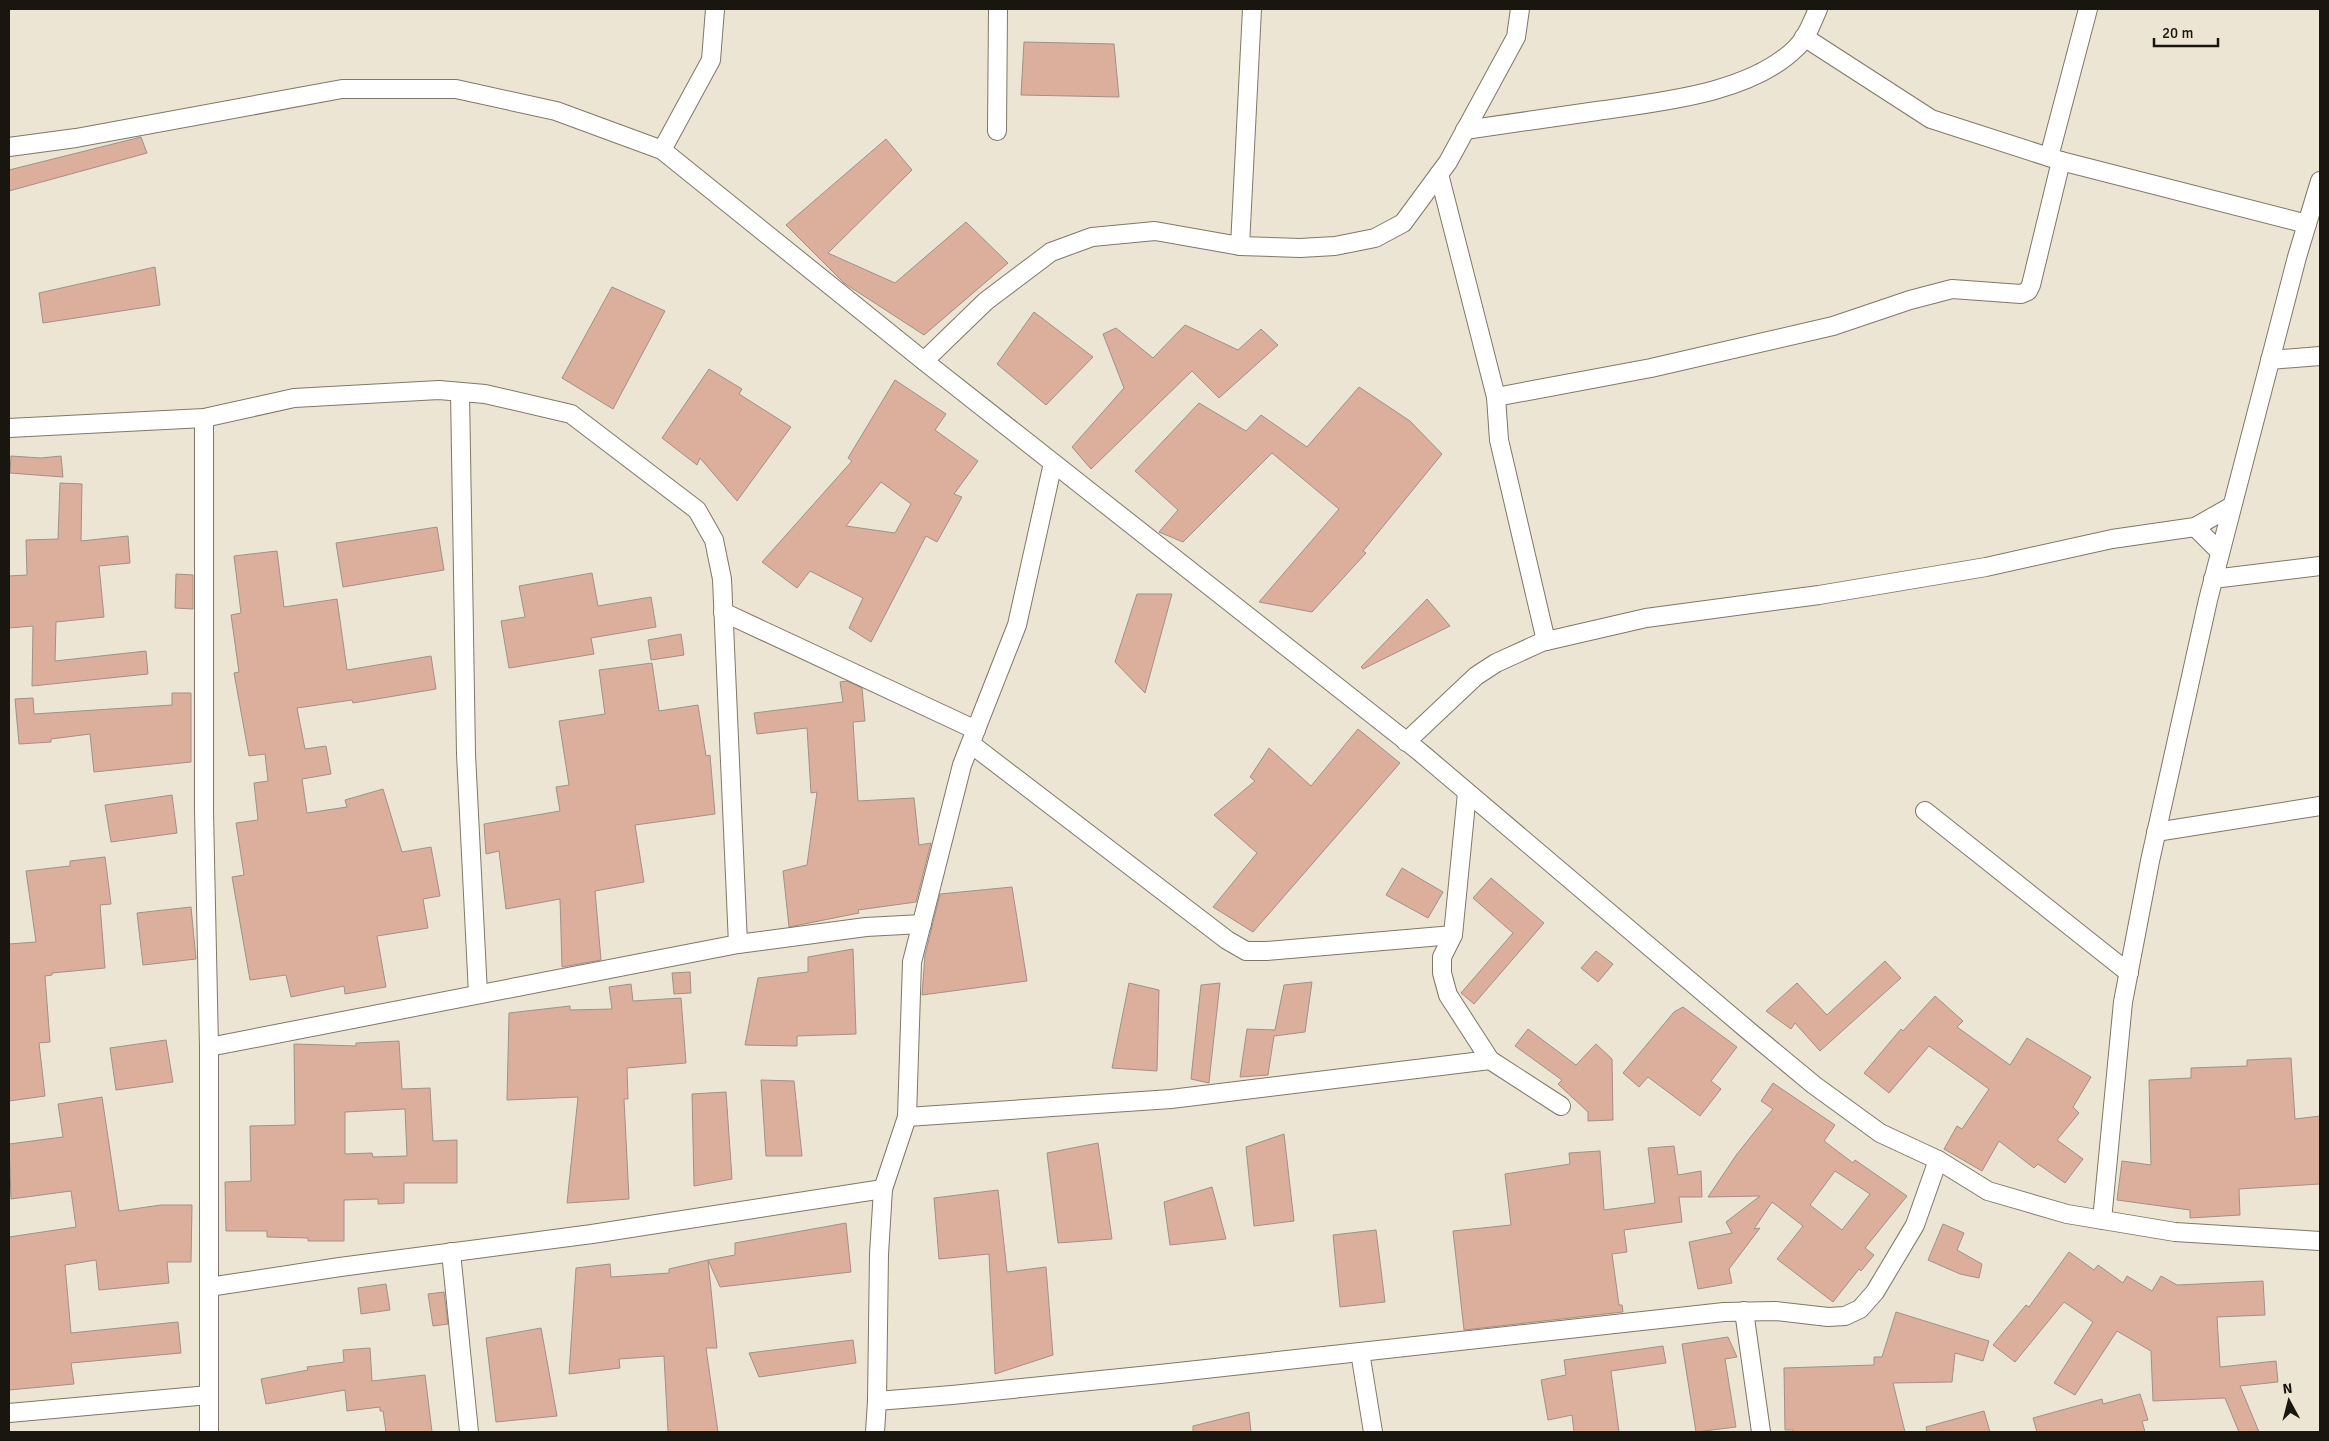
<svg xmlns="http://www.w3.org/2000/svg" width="2329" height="1441" viewBox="0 0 2329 1441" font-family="Signika,sans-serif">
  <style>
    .building { fill: #dbaf9b; stroke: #a29087; fill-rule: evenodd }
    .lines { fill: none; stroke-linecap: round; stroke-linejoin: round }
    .minor-casing { stroke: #7f7868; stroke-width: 20 }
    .minor { stroke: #fff; stroke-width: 18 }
  </style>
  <rect width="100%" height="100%" fill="#ede5d4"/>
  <!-- building -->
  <g class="building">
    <polygon points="1024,42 1114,44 1119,97 1021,95"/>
    <polygon points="141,137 147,153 9,191 9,170"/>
    <polygon points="886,139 912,170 828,253 895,283 966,222 1008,263 924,335 844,283 786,225"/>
    <polygon points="155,267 160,305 43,323 39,293"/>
    <polygon points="612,287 665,311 613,409 562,378"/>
    <polygon points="1034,312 1093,357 1046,405 997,364"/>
    <polygon points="1185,325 1238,350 1261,329 1278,345 1219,398 1192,371 1091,469 1072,447 1124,388 1103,334 1116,328 1153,358"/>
    <polygon points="709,369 742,389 739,394 791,427 737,501 700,458 697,465 662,438"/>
    <path d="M895,380L946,414L935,430L978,461L954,494L962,497L937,542L926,536L871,642L849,628L863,598L810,571L797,588L762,562L852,461L848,458ZM881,482L911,504L895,533L846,526Z"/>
    <polygon points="1359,387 1410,421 1442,454 1363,551 1366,553 1312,612 1259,602 1339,509 1272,453 1183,542 1159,532 1178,510 1135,471 1199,403 1246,431 1261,415 1307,447"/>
    <polygon points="11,456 41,458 61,456 63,477 10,473"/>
    <polygon points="60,483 82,484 81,541 128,536 130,563 99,566 104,617 56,622 55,661 146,651 148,674 32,686 33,626 9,628 9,576 27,575 26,540 58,539"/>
    <polygon points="437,527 444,570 343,587 336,543"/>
    <polygon points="277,551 284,607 337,599 347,670 431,656 436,689 353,703 352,700 297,708 305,749 326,746 331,774 302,779 307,813 347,807 345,800 383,789 402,852 431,847 440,896 423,899 428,928 377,936 386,987 345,994 344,986 291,997 286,975 250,980 232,877 244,875 236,823 258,820 254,783 268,781 265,754 249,756 234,673 239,672 231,615 241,613 234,556"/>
    <polygon points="592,573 598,606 651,597 656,627 591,638 594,654 509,668 501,621 525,617 519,586"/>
    <polygon points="176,574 193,575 193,609 175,608"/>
    <polygon points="1137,594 1172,594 1145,693 1115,662"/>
    <polygon points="1427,599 1450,626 1363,669 1361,667"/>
    <polygon points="681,634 684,655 651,660 648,640"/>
    <polygon points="652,663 659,711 698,705 706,756 710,755 715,814 635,825 644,882 595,891 601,960 562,967 560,899 506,909 499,851 486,854 484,824 560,811 556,787 569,785 559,721 605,714 599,670"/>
    <polygon points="847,681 862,688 865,721 853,722 858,801 914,798 919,845 931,843 916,902 858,910 859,913 789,927 783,871 807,865 817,792 811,793 807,728 757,734 754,713 843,702 840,682"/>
    <polygon points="172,693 191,693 191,762 94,772 90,734 51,739 51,742 19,744 15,699 33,698 34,714 172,705"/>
    <polygon points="1358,729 1400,763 1253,932 1213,907 1257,853 1214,815 1255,781 1250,777 1269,748 1311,786"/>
    <polygon points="172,795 177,833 111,842 105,805"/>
    <polygon points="105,857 111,904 100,905 105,968 52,973 52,975 45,976 50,1042 39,1043 45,1096 9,1101 9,944 36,942 26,871 70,866 70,861"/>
    <polygon points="1402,868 1443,892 1428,918 1386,895"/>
    <polygon points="1491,878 1544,923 1474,1004 1461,993 1513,933 1473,898"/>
    <polygon points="1012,887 1027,981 922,995 925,955 940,894"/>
    <polygon points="191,907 196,959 143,965 137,913"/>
    <polygon points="853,949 856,1034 797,1036 797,1046 745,1045 758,978 808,972 808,957"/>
    <polygon points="1596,951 1613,964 1598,982 1581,968"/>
    <polygon points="1885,961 1901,978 1820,1051 1795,1023 1791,1029 1766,1011 1797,983 1827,1015"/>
    <polygon points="690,972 691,993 674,994 672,973"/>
    <polygon points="1312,982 1305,1032 1274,1036 1268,1075 1240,1077 1247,1029 1275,1030 1284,985"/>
    <polygon points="1129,983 1159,990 1157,1071 1112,1068"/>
    <polygon points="1220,983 1210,1073 1209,1083 1191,1079 1201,985"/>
    <polygon points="631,984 633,1001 681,998 686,1063 627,1068 628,1099 624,1099 629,1199 567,1203 578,1097 507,1100 509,1013 570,1006 570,1010 612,1009 609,987"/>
    <polygon points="1935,996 1963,1021 1957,1027 2010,1065 2027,1038 2091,1077 2073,1107 2079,1113 2057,1140 2083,1159 2065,1183 2038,1164 2034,1168 1999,1141 1982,1171 1944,1149 1957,1126 1962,1129 1989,1089 1929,1046 1889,1093 1864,1073 1901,1029 1903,1031"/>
    <polygon points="1683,1007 1737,1047 1711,1081 1721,1089 1700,1116 1648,1077 1639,1087 1623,1073 1674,1012"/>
    <polygon points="1528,1029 1576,1065 1596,1044 1612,1059 1613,1120 1588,1121 1588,1112 1558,1084 1562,1080 1515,1046"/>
    <polygon points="166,1040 173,1082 116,1090 110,1048"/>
    <path d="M399,1041L402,1089L430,1088L433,1141L457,1140V1183H404V1203L378,1204V1199L344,1200V1241H308V1238L267,1237V1231H226L225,1182L251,1181L250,1126L295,1125L294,1044L356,1046V1043ZM405,1109L407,1156L373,1157L372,1153L345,1154V1112Z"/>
    <polygon points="2291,1058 2295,1119 2320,1116 2320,1184 2239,1189 2240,1215 2190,1218 2190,1210 2117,1200 2122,1161 2151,1165 2149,1080 2191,1078 2191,1068 2247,1066 2247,1060"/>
    <polygon points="761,1080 794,1081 802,1156 766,1156"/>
    <path d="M1773,1083L1835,1125L1824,1141L1853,1163L1855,1160L1907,1196L1865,1248L1874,1255L1861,1271L1859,1269L1833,1302L1777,1259L1803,1226L1772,1202L1754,1229L1760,1228L1729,1269L1732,1283L1698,1289L1689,1242L1732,1233L1726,1222L1760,1196L1708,1197L1737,1154L1773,1109L1761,1101ZM1835,1171L1870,1194L1842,1230L1810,1205Z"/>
    <polygon points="726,1092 732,1179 694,1186 692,1094"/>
    <polygon points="102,1097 119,1211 161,1205 192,1205 191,1262 167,1262 169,1283 99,1290 96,1260 65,1265 71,1333 178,1322 181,1353 71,1363 74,1384 9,1390 9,1237 76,1227 71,1191 11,1199 9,1144 63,1137 58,1104"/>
    <polygon points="1284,1134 1294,1221 1254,1226 1246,1147"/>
    <polygon points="1098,1143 1112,1239 1058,1243 1047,1153"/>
    <polygon points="1674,1146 1678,1175 1701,1171 1702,1197 1679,1197 1682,1222 1624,1230 1627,1252 1612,1254 1619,1305 1622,1305 1623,1312 1464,1330 1453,1231 1511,1225 1505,1174 1570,1164 1569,1153 1600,1151 1604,1210 1655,1203 1648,1148"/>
    <polygon points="1212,1187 1226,1239 1170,1245 1164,1202"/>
    <polygon points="998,1190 1007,1272 1046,1267 1053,1355 995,1374 989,1254 939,1259 934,1198"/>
    <polygon points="846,1223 851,1272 720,1287 708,1260 735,1255 735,1243"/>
    <polygon points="1943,1224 1964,1233 1957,1250 1982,1264 1979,1278 1960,1274 1928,1260"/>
    <polygon points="1376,1230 1385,1302 1340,1307 1333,1235"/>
    <polygon points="2069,1252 2094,1270 2098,1265 2123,1283 2127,1276 2152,1291 2161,1276 2177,1285 2263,1281 2265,1315 2217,1317 2220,1367 2276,1361 2278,1382 2240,1386 2259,1432 2239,1432 2225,1398 2153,1401 2151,1351 2117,1331 2075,1395 2054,1383 2093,1322 2064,1302 2015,1362 1993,1345 2026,1305 2029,1307"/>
    <polygon points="708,1260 717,1348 706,1348 718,1432 668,1432 664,1356 619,1359 620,1368 569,1374 576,1268 610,1264 611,1277 669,1273 669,1269"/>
    <polygon points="386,1284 390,1310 361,1314 358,1288"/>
    <polygon points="444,1292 448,1324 433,1326 428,1294"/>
    <polygon points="1896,1312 1989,1341 1983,1361 1955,1353 1952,1382 1893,1383 1905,1432 1793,1432 1793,1430 1785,1430 1784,1368 1874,1365 1874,1357 1882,1357"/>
    <polygon points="541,1328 557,1416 496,1422 486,1338"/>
    <polygon points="1728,1337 1737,1357 1725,1359 1736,1427 1696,1432 1682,1344"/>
    <polygon points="853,1340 856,1363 759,1377 749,1353"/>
    <polygon points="1663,1346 1666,1363 1611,1371 1619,1432 1574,1432 1572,1415 1548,1420 1541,1380 1566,1375 1564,1360"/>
    <polygon points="370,1348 372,1381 425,1375 432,1432 386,1432 383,1411 380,1411 380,1407 347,1411 345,1390 266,1404 261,1379 308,1370 307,1367 344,1362 343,1350"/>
    <polygon points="2140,1394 2148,1420 2142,1421 2145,1432 2037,1432 2033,1418 2102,1399 2103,1404"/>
    <polygon points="1984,1411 1990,1432 1927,1432 1926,1427"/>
    <polygon points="1249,1412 1251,1432 1193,1432 1193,1426"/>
  </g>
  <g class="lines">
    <!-- minor casing -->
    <g class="minor-casing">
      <g id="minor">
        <polyline points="1804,37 1931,119 2061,161 2307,224"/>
        <path d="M1465,130C1509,124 1553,117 1597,111C1658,102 1750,94 1796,48C1807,38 1812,22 1818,9"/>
        <polyline points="997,131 998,9"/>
        <polyline points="9,147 76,138 342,89 456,89 556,111 662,150 924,361 1420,752 1750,1032 1814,1085 1880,1133 1938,1160 1988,1191 2067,1214 2175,1232 2320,1241"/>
        <polyline points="662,150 711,60 715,9"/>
        <polyline points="2049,157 2088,9"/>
        <polyline points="1439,174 1496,397 1499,440 1546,641"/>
        <polyline points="1240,246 1252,9"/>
        <polyline points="2270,360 2320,356"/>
        <polyline points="924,361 986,301 1051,252 1092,237 1155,231 1240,246 1300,248 1335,246 1375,238 1403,223 1448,162 1516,37 1520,9"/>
        <polyline points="460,392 466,754 478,994"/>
        <polyline points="1496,397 1651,368 1833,326 1910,300 1952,289 2021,294 2028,291 2031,285 2061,161"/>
        <polyline points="204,418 204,811 209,1047 209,1432"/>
        <polyline points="9,428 204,418 294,398 439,390 485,394 571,414 697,510 714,540 722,579 738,944"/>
        <polyline points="2195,527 2220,552"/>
        <polyline points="2213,579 2320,566"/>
        <polyline points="723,612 976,730"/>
        <polyline points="1406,742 1476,676 1496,663 1542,642 1646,618 1819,595 1986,567 2112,539 2195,527 2232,506"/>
        <polyline points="971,744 1227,940 1246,951 1267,951 1453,935"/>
        <polyline points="1467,793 1453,935 1442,957 1442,973 1448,995 1490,1060 1561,1106"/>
        <polyline points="1925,811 2129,973"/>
        <polyline points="2156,832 2320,806"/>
        <polyline points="209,1047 738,944 866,927 922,924"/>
        <polyline points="907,1117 1171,1099 1490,1060"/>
        <polyline points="2102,1220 2123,1002 2150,861 2208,600 2297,257 2320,181"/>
        <polyline points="451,1252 469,1432"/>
        <polyline points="209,1287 340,1267 592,1234 883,1189"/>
        <polyline points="1744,1311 1761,1432"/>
        <polyline points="1360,1352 1373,1432"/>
        <polyline points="877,1401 952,1395 1160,1374 1724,1312 1776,1311 1828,1317 1845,1316 1860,1309 1875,1292 1915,1225 1938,1160"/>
        <polyline points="9,1413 209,1395"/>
        <polyline points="875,1432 877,1401 879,1254 883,1189 907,1117 912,962 962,765 1017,625 1053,463"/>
      </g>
    </g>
    <!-- minor -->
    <use href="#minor" class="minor"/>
  </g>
  <!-- border -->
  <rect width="2329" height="1441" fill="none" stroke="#191610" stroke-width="20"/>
  <!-- north arrow -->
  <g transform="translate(2289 1401) rotate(353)" stroke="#ede5d4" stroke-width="4" paint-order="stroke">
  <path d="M0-4L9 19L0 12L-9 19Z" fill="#191610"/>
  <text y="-8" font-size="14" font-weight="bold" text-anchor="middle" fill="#191610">N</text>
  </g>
  <!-- scale -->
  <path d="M2154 38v8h64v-8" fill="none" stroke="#191610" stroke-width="2.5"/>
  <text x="2162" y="38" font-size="15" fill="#191610" stroke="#ede5d4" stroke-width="4" paint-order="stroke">20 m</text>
</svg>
